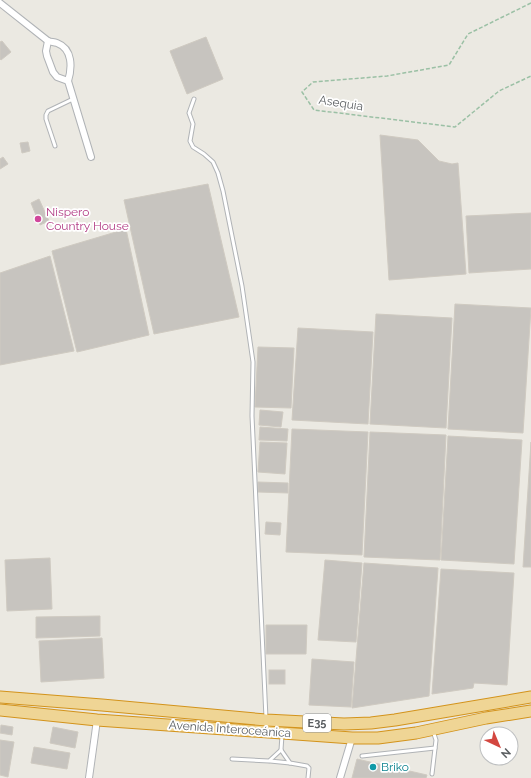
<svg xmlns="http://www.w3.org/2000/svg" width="531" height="778" viewBox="0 0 531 778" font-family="Raleway,sans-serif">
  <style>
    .building { fill: #c7c4bf; stroke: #cfcac1 }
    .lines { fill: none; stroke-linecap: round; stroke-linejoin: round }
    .lane-casing { stroke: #b0b3b6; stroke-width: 5 }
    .street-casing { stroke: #b0b3b6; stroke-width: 8 }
    .highway-casing { stroke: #d3931b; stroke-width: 13 }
    .path { stroke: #9bc0a5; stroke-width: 1.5; stroke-dasharray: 4 2; stroke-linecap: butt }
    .lane { stroke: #fff; stroke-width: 3 }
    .street { stroke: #fff; stroke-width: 6 }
    .highway { stroke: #efd595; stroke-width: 11 }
    .hotel-dot { fill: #d1479c; stroke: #fff; stroke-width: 1.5 }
    .culture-dot { fill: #0f9aa8; stroke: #fff; stroke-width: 1.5 }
    .labels { text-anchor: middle; stroke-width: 3.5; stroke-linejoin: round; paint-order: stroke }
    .shield { fill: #fff; stroke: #8c8e90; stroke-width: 1 }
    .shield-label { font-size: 11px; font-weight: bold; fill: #5a5e61 }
    .street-label { font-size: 12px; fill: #5a5e61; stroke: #fff }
    .hotel-label { font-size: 12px; fill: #b23c85; stroke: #fff; text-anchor: start }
    .culture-label { font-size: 12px; fill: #0d838f; stroke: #fff; text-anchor: start }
  </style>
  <rect width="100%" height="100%" fill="#ebe9e2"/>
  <!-- building -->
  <g class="building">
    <polygon points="206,37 223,79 187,94 170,51"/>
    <polygon points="2,41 11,52 1,60 0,59 0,42"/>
    <polygon points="380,135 418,140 439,161 452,164 458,163 466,274 389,280"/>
    <polygon points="28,142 30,151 22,153 20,143"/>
    <polygon points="3,157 8,164 0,169 0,159"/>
    <polygon points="208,184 239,317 154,334 124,200"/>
    <polygon points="39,199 49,221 40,225 31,203"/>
    <polygon points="531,213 531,269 469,273 466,216"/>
    <polygon points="126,229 149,335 77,352 52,251"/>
    <polygon points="50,256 74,351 0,365 0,273"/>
    <polygon points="455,304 531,308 523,433 448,429"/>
    <polygon points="376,314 452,318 446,428 370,424"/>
    <polygon points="298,328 373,332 368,424 292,420"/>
    <polygon points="258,347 294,348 291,408 255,407"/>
    <polygon points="260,410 283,412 281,427 259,425"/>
    <polygon points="260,427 288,429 287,441 259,440"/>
    <polygon points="292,429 368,432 362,555 286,552"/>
    <polygon points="370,432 446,435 440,560 364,557"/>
    <polygon points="448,436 522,440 514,564 441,560"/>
    <polygon points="260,442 287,443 285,474 258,472"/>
    <polygon points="531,442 531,567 523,567"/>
    <polygon points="258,482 288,483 288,493 258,492"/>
    <polygon points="266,522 281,523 280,535 265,534"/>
    <polygon points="50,558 52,609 7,611 5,560"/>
    <polygon points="325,560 362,563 356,642 318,640"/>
    <polygon points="364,563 438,568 429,696 352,708"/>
    <polygon points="441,569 514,573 507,685 474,683 473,688 432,694"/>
    <polygon points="100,616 100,636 36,638 36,617"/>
    <polygon points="266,625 307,625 306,654 266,654"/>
    <polygon points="102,638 104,678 41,682 39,641"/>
    <polygon points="312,659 354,662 351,707 309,705"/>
    <rect x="269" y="670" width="16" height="14"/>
    <polygon points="1,725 13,727 12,735 0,733"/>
    <polygon points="53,727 78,732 75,748 50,743"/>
    <polygon points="0,740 14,742 8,777 0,775"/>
    <polygon points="34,747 70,753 67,769 31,763"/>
    <polygon points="357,759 427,775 426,778 352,778"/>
  </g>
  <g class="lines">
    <!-- lane casing -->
    <g class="lane-casing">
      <g id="lane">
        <polyline points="194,99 189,113 193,124 190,141 193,147 204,154 213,162 218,173 223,191 242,286 253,362 252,416 266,718"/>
        <polyline points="55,146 46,119 46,115 48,111 73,99"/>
        <polyline points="282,735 281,750 290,763 307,766 309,768 308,778"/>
        <polyline points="362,756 435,748"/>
        <polyline points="232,759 269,761 281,750"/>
        <polyline points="270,761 290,763"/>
        <polyline points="432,774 436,740 433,731"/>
      </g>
    </g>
    <!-- street casing -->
    <g class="street-casing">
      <g id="street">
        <path d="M0,3L48,41C51,42 54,42 57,43C73,49 72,68 68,81L91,157"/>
        <polyline points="48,41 46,51 47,56 53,72 57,77 68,81"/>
        <polyline points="89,778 97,720"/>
        <polyline points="340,778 352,738"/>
      </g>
    </g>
    <!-- highway casing -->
    <g class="highway-casing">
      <g id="highway">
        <polyline points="0,697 102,705 266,720 344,724 371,723 395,720 531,697"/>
        <polyline points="0,710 97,720 352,738 378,738 416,733 486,718 531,711"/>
      </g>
    </g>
    <!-- path -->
    <polyline class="path" points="531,3 468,34 449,65 387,76 313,82 302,92 314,110 455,127 499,91 531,76"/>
    <!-- lane -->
    <use href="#lane" class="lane"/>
    <!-- street -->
    <use href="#street" class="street"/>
    <!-- highway -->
    <use href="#highway" class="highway"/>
  </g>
  <!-- markers -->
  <circle class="hotel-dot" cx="38" cy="219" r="4"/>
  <circle class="culture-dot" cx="373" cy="767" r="4"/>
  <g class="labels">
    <!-- shield labels -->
    <rect class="shield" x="303" y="714" width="28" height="18" rx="3"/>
    <g class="shield-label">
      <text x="317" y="727">E35</text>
    </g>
    <!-- street labels -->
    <g class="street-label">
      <text transform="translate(341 103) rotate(9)" y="4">Asequia</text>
      <text transform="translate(230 729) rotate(4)" y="4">Avenida Interoceánica</text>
    </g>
    <!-- hotel labels -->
    <g class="hotel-label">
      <text x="46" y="216">Nispero<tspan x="46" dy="14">Country House</tspan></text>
    </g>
    <!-- culture labels -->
    <g class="culture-label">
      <text x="381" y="771">Briko</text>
    </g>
  </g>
  <!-- north arrow -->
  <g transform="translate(499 746) rotate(136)"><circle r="19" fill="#ffffff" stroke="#bdbfc0"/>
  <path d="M0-3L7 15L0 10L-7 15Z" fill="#d34740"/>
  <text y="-6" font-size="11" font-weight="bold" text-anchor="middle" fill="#5a5e61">N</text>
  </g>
</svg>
